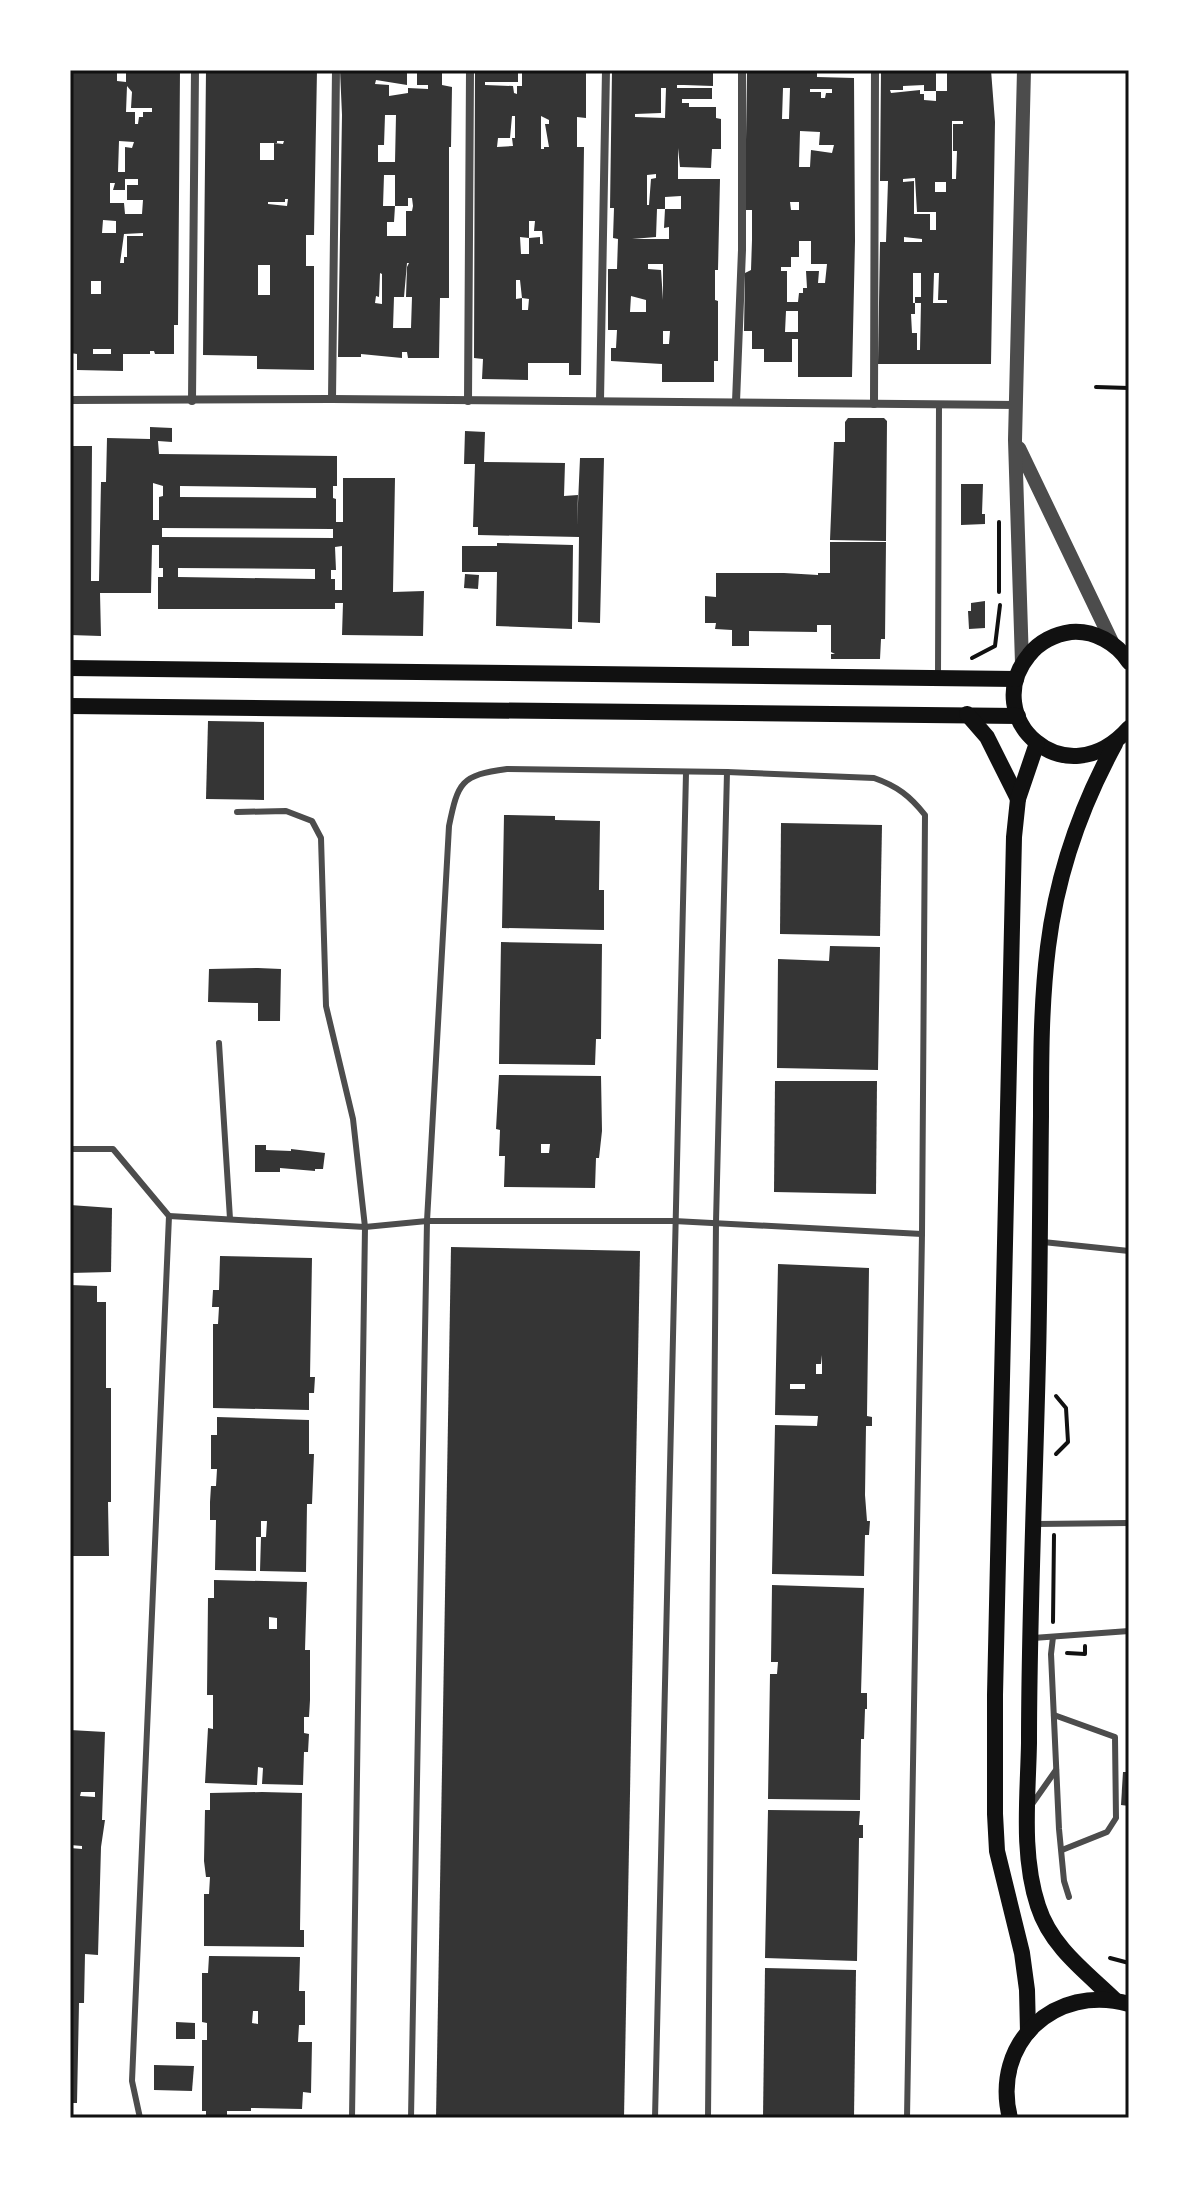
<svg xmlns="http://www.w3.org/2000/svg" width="1199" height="2188" viewBox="0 0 1199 2188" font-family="Barlow,sans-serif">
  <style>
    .building { fill: #353535; fill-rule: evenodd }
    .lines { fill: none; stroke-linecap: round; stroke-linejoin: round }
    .path { stroke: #111; stroke-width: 4 }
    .service { stroke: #4c4c4c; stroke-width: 6 }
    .minor { stroke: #4c4c4c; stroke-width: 8 }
    .tertiary { stroke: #4c4c4c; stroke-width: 14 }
    .secondary { stroke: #111; stroke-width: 16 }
    .neatline { fill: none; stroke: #111; stroke-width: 3 }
  </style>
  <rect width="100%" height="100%" fill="#fff"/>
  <!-- building -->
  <g class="building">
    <path d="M71,70H117V81L126,82V70H180L178,325H174V354H155L154,351H150V354H123V371L77,370V354L70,353ZM127,86L132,92L131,108H152V112H143V117H139L138,124H135V112H126ZM119,141L134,142L132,148L125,147V172H118ZM125,179H138V185H127V200H143L142,214H125L124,203H110V183H115L113,190H125ZM103,220L116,221V233H102ZM143,233V236H127V257H124V263H120L124,234ZM91,281H101V294H91ZM93,349H111V354H93Z"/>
    <path d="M206,70H317L314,235H306V266H314V370L257,369V356L203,355ZM277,141H284L283,144L274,143V160H260V143H277ZM285,199H288L287,206L268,204V202H285ZM258,265H270V295H258Z"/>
    <path d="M340,70H407V85L376,80L375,84L389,85V96L408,93V88L428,89V85H417V70H442V85L452,87L451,147H449V298H440L439,358H408L407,352H402V358L361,354V357H338L342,115ZM385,115H396L395,162H378V145H384ZM384,175H395V206H383ZM408,198H412L413,206L412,211H406V236H387V222H394L395,206H408ZM407,263H409L407,267L406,297H412L411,328H393L394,297H404ZM380,273L382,274V304L375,303L376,296L379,297Z"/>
    <path d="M475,70H518V82H485V85L513,86L514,93L517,94V86H522V70H586V118L577,117V147H584L581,375H569V363H528V380L482,379L483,359L474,358ZM512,116H515V138H512L513,146L497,147L498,138H510ZM541,116L549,120V124H545L549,147H544V149H541ZM529,221H535L534,231H542L543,244H540V237L529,238V254H521L520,237L529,238ZM516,280H520L522,298L516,299ZM522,298L529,299L528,310H522Z"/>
    <path d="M612,70H713V86L684,85H677V88H712V99H682V103H689V107H716V118L721,119V149H712L711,168L680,167L678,148V179H720L718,270H715V300L718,301V361H714V382H662V364L611,361V348H616L617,330H608V269H617L618,239L613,238L614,208H610ZM661,88H666L665,118L635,117V114L661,113ZM656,174V178L651,179L649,205H647V175ZM681,196V209H665L664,228L669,227V239H632L656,237L657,209H665V197ZM648,264H663V300L661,270L648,269ZM631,296L646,300V312H630ZM663,331H670L669,344H663Z"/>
    <path d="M747,70H817V77L854,78L855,241L852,377H798V339H792V362H764V349H752V331H744L745,273L751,270L752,240V210H745ZM783,88H790L789,119H782ZM810,89H832V93H826L825,98H821V92H810ZM800,131L820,132L819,145H834L832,153L811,150L810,167H799ZM790,202H799V210H791ZM799,241H811V264H827L825,283H818L819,271H806L807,288H803V293H799L798,302H787V271H781V267H791V257H799ZM786,311H798V332H785Z"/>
    <path d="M881,70H936V91H924V85L903,86V90H890L891,93L920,90V94H924V100L936,101V91H947V70H991L995,122L991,364H878L880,242H886L888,181H880ZM952,121H963V124H953V151H957L956,179H952ZM915,178L917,212H936V230H930V214H914V181L903,182V179ZM935,182H946V192H935ZM904,237L922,239V242H904ZM913,273H921V297H915V303H921L920,350H917V333H912L911,314H915V303H913ZM934,273H939L938,300H947V303H933Z"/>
    <polygon points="848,418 884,418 887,421 886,541 830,540 834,442 845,442 845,422"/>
    <path d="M150,427L172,428V442L158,441L159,454L337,456V486H333V498L336,499V522H343V478H395L393,592L424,591L423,636L342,635L343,603H335V609H158V577H163V568H159V545H152L151,593H100L101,636L70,635V446H92L91,581H99L101,482H106L107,438L150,439ZM153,483L163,486V496L159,497V520H153ZM180,486L316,488V498L180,497ZM162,528L333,529V538L162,537ZM342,546V590H335V579H331V570H336L335,547ZM178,568L315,569V579L178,577Z"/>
    <polygon points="465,431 485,432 484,462 565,463 564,496 578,495 577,526 580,458 604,458 600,623 578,622 579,537 478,535 478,527 473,527 475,464 464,464"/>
    <polygon points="961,484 983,484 982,514 985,514 985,524 961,525"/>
    <polygon points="830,542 886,542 885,639 881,639 880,659 831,659 831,654 835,654 831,652 831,625 817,625 817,632 749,631 749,646 732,646 732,630 715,629 716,623 705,623 705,596 716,597 716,573 784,573 818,575 818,573 830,573"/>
    <polygon points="497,543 573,545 572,629 496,626 497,572 462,572 462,546 497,546"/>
    <polygon points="465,574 479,575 478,589 464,588"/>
    <polygon points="985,601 985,628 969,629 968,611 971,611 971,603"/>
    <polygon points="208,721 264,722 264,800 206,799"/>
    <polygon points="504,815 555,816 555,820 600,821 599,890 604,890 604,930 502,928"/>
    <polygon points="781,823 882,825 880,936 780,934"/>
    <polygon points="501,942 602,944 601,1039 596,1039 595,1065 499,1064"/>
    <polygon points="830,946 880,947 878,1070 777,1068 778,959 829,961"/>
    <polygon points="258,968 281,969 280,1021 258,1021 258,1003 208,1002 209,969"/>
    <path d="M499,1075L601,1076L602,1131L599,1158H596L595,1188L504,1187L505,1156H499L500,1130L496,1129ZM541,1144H550L549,1153H541Z"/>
    <polygon points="775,1081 877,1081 876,1194 774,1192"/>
    <polygon points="255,1145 266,1145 266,1150 291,1151 291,1149 325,1153 323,1169 315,1169 315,1171 280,1168 280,1172 255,1172"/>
    <polygon points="70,1205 112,1208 111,1272 70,1273"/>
    <polygon points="451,1247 640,1251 624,2118 436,2118"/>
    <polygon points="220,1256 312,1258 310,1377 315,1377 314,1393 309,1393 309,1410 213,1408 213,1324 218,1324 219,1307 212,1307 213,1290 219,1290"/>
    <path d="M778,1264L869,1268L867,1416L872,1417V1426H866L865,1495L867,1521H870L869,1535H865L864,1576L772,1574L775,1425L817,1426L818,1416L775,1415ZM822,1355V1374H816V1364H821ZM790,1384H805V1389H790Z"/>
    <polygon points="70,1285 97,1286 97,1302 106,1302 106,1388 111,1388 111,1502 108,1502 109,1556 70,1556"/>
    <path d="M217,1417L309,1420V1454H314L312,1504H307L306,1572L260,1571L261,1537H256V1571L215,1570L216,1520H210V1502L211,1486H216L217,1469H211V1435H217ZM261,1521H267L266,1537H261Z"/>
    <path d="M214,1580L307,1582L305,1650H310V1700L309,1717H304V1733L309,1734L308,1752H304L303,1785L262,1784L263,1768L258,1767L257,1785L205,1783L208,1728L213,1729V1695H207L208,1598H214ZM269,1617L277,1618V1629H269Z"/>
    <polygon points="772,1585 864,1588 861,1693 867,1693 867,1709 865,1709 864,1739 861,1739 860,1800 768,1799 770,1674 777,1674 778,1662 771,1662"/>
    <path d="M70,1730L105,1732L102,1820H105L101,1847L98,1955L85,1954L84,2003H79L77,2103H70V1848L82,1849V1846L70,1845ZM81,1792H95V1797L80,1796Z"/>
    <polygon points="1123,1772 1129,1772 1129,1806 1121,1805"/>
    <polygon points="262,1792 302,1793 300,1930 304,1930 304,1947 204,1946 204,1894 209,1894 210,1877 206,1877 204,1861 205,1810 210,1810 210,1793"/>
    <polygon points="768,1810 860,1811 859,1825 863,1825 863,1838 859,1838 857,1961 765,1958"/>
    <path d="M209,1956L300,1957L299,1991H305V2025H299L298,2042H312L311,2093L303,2092L302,2109L251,2108V2111H227V2115H206V2111H202V2040H207V2023L202,2022V1973H208ZM253,2011H258V2024L252,2023Z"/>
    <polygon points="765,1968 856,1970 854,2118 763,2117"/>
    <polygon points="176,2022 195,2023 195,2039 176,2039"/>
    <polygon points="154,2065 194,2066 192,2091 154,2090"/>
  </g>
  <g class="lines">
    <!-- path -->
    <g class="path">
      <polyline points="1096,387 1129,388"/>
      <polyline points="999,522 999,592"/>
      <polyline points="972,658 995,646 1000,605"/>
      <polyline points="1056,1396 1066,1408 1068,1442 1056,1454"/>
      <polyline points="1053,1622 1054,1535"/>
      <polyline points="1067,1653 1085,1654 1085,1646"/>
      <polyline points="1110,1958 1129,1963"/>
    </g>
    <!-- service -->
    <g class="service">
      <polyline points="938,676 939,404"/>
      <polyline points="237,812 286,811 312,821 321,838 326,1006 353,1119 365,1227 352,2118"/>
      <polyline points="219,1043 230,1219"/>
      <polyline points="70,1149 113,1149 169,1216 132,2081 140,2118"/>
      <polyline points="169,1216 365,1227 427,1221 674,1221 922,1234"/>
      <polyline points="1043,1242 1129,1251"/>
      <polyline points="1036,1524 1129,1523"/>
      <polyline points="1053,1637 1051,1654 1059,1829 1064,1881 1069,1897"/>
      <polyline points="1033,1638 1129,1631"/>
      <polyline points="1054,1715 1115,1737 1116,1818 1107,1832 1062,1850"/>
      <polyline points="1030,1807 1056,1770"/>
      <path d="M411,2118L427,1221L449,826C458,782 461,775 507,769L727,772L874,778C897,786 910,796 925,815L922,1234L907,2118"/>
      <polyline points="655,2118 686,773"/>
      <polyline points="708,2118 716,1222 727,772"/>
    </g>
    <!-- minor -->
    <g class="minor">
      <polyline points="332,399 336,70"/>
      <polyline points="70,400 332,399 1017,405"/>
      <polyline points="600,400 606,70"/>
      <polyline points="192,401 195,70"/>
      <polyline points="468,401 470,70"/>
      <polyline points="736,402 742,250 742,70"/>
      <polyline points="874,404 875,70"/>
    </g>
    <!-- tertiary -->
    <g class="tertiary">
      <polyline points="1019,448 1113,644"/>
      <polyline points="1022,663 1015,440 1024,70"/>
    </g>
    <!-- secondary -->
    <g class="secondary">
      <path d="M1129,662C1117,643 1094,630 1071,632C1055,634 1039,642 1029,655C978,717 1065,800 1129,728"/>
      <polyline points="70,668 1016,679"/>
      <polyline points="70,706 1018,716"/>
      <polyline points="967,714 987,737 1018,799"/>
      <path d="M1115,744C1080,808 1057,874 1048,947C1041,1003 1041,1060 1041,1116C1040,1197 1040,1277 1038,1358C1035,1486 1029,1615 1029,1743C1028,1797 1021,1854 1038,1906C1051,1947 1086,1972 1115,2000"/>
      <polyline points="1028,2032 1027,1990 1022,1953 997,1851 995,1814 995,1695 1014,837 1018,799 1037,743"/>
      <path d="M1010,2118C991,2043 1055,1983 1129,2004"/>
    </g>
  </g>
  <!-- border -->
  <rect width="1199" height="2188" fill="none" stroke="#ffffff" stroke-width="144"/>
  <rect x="72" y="72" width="1055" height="2044" class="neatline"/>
</svg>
